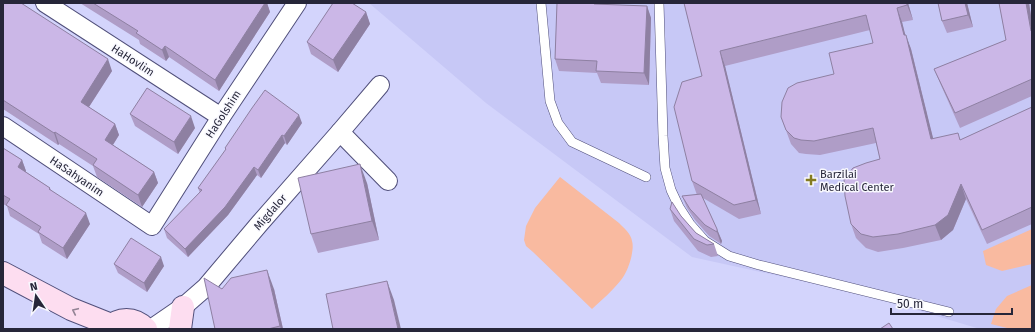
<svg xmlns="http://www.w3.org/2000/svg" width="1035" height="332" viewBox="0 0 1035 332" font-family="'Fira Sans',sans-serif">
  <style>
    .built { fill: #c7c8f6 }
    .green { fill: #f9baa0 }
    .lines { fill: none; stroke-linecap: round; stroke-linejoin: round }
    .lane-casing { stroke: #504f7a; stroke-width: 10 }
    .street-casing { stroke: #504f7a; stroke-width: 20 }
    .secondary-casing { stroke: #504f7a; stroke-width: 24 }
    .lane { stroke: #fff; stroke-width: 9 }
    .street { stroke: #fff; stroke-width: 18 }
    .secondary { stroke: #fdddf0; stroke-width: 22 }
    .wall { fill: #af9dc7 }
    .shaded-wall { fill: #8e80a2 }
    .building { fill: #cbb7e7; stroke: #8e80a2 }
    .oneway { stroke: #928294 }
    .poi-dot { fill: #847b21; stroke: #f8f8fe; stroke-width: 1.5 }
    .labels { text-anchor: middle; stroke-width: 3; stroke-linejoin: round; paint-order: stroke }
    .street-label { font-size: 11px; fill: #262639; stroke: #f8f8fe }
    .poi-label { font-size: 11px; fill: #262639; stroke: #f8f8fe; text-anchor: start }
  </style>
  <rect width="100%" height="100%" fill="#d3d4fc"/>
  <!-- built -->
  <polygon class="built" points="369,3 1032,3 1032,329 980,329 866,295 692,257 486,103"/>
  <!-- green -->
  <g class="green">
    <path d="M560,177L619,223C624,228 631,234 632,241C635,250 628,272 621,280C613,290 602,300 592,309L533,252L526,246L524,240L526,226L535,208Z"/>
    <polygon points="1032,229 1032,264 1002,271 986,265 983,251"/>
    <polygon points="1032,285 1032,329 1011,329 991,324 996,309 1007,296"/>
  </g>
  <g class="lines">
    <!-- lane casing -->
    <g class="lane-casing">
      <g id="lane">
        <polyline points="541,3 550,101 558,123 572,142 646,177"/>
        <polyline points="659,3 663,136 665,168 671,190 679,207 690,224 705,241 729,256 759,265 949,312"/>
      </g>
    </g>
    <!-- street casing -->
    <g class="street-casing">
      <g id="street">
        <polyline points="45,3 221,117"/>
        <polyline points="3,126 152,226 221,117 297,3"/>
        <polyline points="340,132 388,181"/>
        <polyline points="151,329 183,307 206,287 260,223 340,132 380,85"/>
      </g>
    </g>
    <!-- secondary casing -->
    <g class="secondary-casing">
      <g id="secondary">
        <polyline points="3,273 71,309 111,325"/>
        <path d="M107,329C119,317 134,317 146,329"/>
        <polyline points="180,329 183,307"/>
      </g>
    </g>
    <!-- lane -->
    <use href="#lane" class="lane"/>
    <!-- street -->
    <use href="#street" class="street"/>
    <!-- secondary -->
    <use href="#secondary" class="secondary"/>
  </g>
  <!-- wall -->
  <g class="wall">
    <polygon points="3,3 112,71 89,107 115,124 119,135 113,145 154,172 158,183 142,207 97,177 93,166 59,144 58,145 3,109"/>
    <polygon points="80,3 267,3 270,12 219,91 169,57 166,61 140,44 139,40"/>
    <polygon points="557,3 597,3 598,4 647,6 651,18 649,85 601,83 597,73 559,71 555,59"/>
    <polygon points="684,3 908,3 913,20 902,22 905,35 911,49 933,139 960,140 1032,107 1032,224 987,244 966,199 953,230 941,240 903,248 878,252 866,248 856,238 851,224 880,159 876,143 820,155 806,154 799,153 791,144 781,117 873,43 870,30 725,66 761,214 739,219 703,198 722,241 721,244 709,236 695,220 687,208 682,196 697,195 692,181 702,76"/>
    <polygon points="938,3 967,3 973,27 947,33 942,21"/>
    <polygon points="999,3 1029,3 1032,22 1032,96 960,128 940,83 934,69 1006,40"/>
    <polygon points="366,12 370,24 338,72 311,54 307,42"/>
    <polygon points="130,114 195,128 178,154 135,126"/>
    <polygon points="302,123 287,145 285,143 261,178 257,175 228,215 188,257 167,238 164,229 200,193 198,188 226,150 225,148"/>
    <polygon points="3,148 22,160 26,171 26,172 50,188 51,190 90,224 67,259 42,243 39,234 10,216 7,206 3,204"/>
    <polygon points="367,183 379,240 318,253 311,234"/>
    <polygon points="670,209 681,216 696,233 714,244 718,256 711,257 698,251 674,221"/>
    <polygon points="114,264 164,266 147,292 118,273"/>
    <polygon points="222,289 274,289 283,329 215,329"/>
  </g>
  <!-- shaded-wall -->
  <g class="shaded-wall">
    <polygon points="265,3 267,3 270,12 219,91 215,80"/>
    <polygon points="907,3 908,3 913,20 907,5"/>
    <polygon points="965,3 967,3 973,27 968,15"/>
    <polygon points="1026,3 1029,3 1032,22 1032,34 1031,31"/>
    <polygon points="647,6 651,18 649,85 644,73"/>
    <polygon points="897,8 902,22 909,49 904,35"/>
    <polygon points="366,12 370,24 338,72 333,60"/>
    <polygon points="906,35 911,49 937,154 931,139"/>
    <polygon points="165,46 169,57 166,61 162,50"/>
    <polygon points="720,51 725,66 761,214 756,200"/>
    <polygon points="108,59 112,71 85,113 81,102"/>
    <polygon points="299,115 302,123 287,145 284,136"/>
    <polygon points="191,116 195,128 178,154 174,142"/>
    <polygon points="115,124 119,135 109,151 105,140"/>
    <polygon points="55,132 59,144 58,145 54,133"/>
    <polygon points="282,135 285,143 261,178 258,170"/>
    <polygon points="22,160 26,171 22,178 18,167"/>
    <polygon points="360,164 367,183 379,240 372,221"/>
    <polygon points="254,167 257,175 228,215 188,257 185,249"/>
    <polygon points="154,172 158,183 142,207 138,195"/>
    <polygon points="961,184 966,199 953,230 941,240 935,225"/>
    <polygon points="86,213 90,224 67,259 63,248"/>
    <polygon points="717,229 722,241 721,244 717,232"/>
    <polygon points="161,257 164,266 147,292 144,283"/>
    <polygon points="267,270 274,289 283,329 281,329 280,326"/>
    <polygon points="387,281 394,300 401,329 398,329"/>
  </g>
  <!-- building -->
  <g class="building">
    <polygon points="3,3 21,3 108,59 81,102 115,124 105,140 154,172 138,195 93,165 97,159 55,132 54,133 3,100"/>
    <polygon points="93,3 265,3 215,80 165,46 162,50 136,33 138,31"/>
    <polygon points="333,3 352,3 366,12 333,60 307,42"/>
    <polygon points="557,3 594,3 594,4 647,6 644,73 596,71 597,61 555,59"/>
    <polygon points="684,3 907,3 907,5 897,8 904,35 906,35 931,139 958,133 960,140 1032,107 1032,207 982,230 961,184 948,215 935,225 898,234 873,237 861,234 851,224 845,196 844,179 853,168 866,163 880,159 873,128 814,141 801,140 794,138 786,130 781,117 782,102 788,88 797,83 834,74 829,53 873,43 866,15 720,51 756,200 734,205 692,181 674,107 682,82 702,76"/>
    <polygon points="938,3 965,3 968,15 942,21"/>
    <polygon points="999,3 1026,3 1031,31 1032,30 1032,79 955,113 934,69 1006,40"/>
    <polygon points="147,88 191,116 174,142 130,114"/>
    <polygon points="265,90 299,115 284,136 282,135 258,170 254,167 225,207 185,249 164,229 202,190 198,188 226,149 225,148 252,108"/>
    <polygon points="3,148 22,160 18,167 50,188 49,189 86,213 63,248 38,232 41,227 6,205 10,199 3,195"/>
    <polygon points="360,164 372,221 311,234 298,178"/>
    <polygon points="701,194 717,229 717,232 705,225 690,209 682,196"/>
    <polygon points="672,202 681,216 696,233 714,244 707,245 694,239 670,209"/>
    <polygon points="131,238 161,257 144,283 114,264"/>
    <polygon points="267,270 280,326 268,329 215,329 204,278 222,289 231,278"/>
    <polygon points="387,281 398,329 333,329 326,294"/>
    <polygon points="889,323 893,329 880,329"/>
  </g>
  <!-- one-way arrows -->
  <defs><path id="oneway-chevron" d="M-2-3.5L2.5 0L-2 3.5" fill="none" stroke-width="1.6" stroke-linecap="round" stroke-linejoin="round"/></defs>
  <use class="oneway" href="#oneway-chevron" transform="translate(75 311) rotate(-155)"/>
  <!-- markers -->
  <path class="poi-dot" d="M809 174h4v4h4v4h-4v4h-4v-4h-4v-4h4z"/>
  <g class="labels">
    <!-- street labels -->
    <g class="street-label">
      <text transform="translate(133 60) rotate(33)" y="4">HaHovlim</text>
      <text transform="translate(223 114) rotate(-57)" y="4">HaGolshim</text>
      <text transform="translate(77 176) rotate(34)" y="4">HaSahyanim</text>
      <text transform="translate(270 212) rotate(-49)" y="4">Migdalor</text>
    </g>
    <!-- poi labels -->
    <g class="poi-label">
      <text x="820" y="178">Barzilai<tspan x="820" dy="13">Medical Center</tspan></text>
    </g>
  </g>
  <!-- border -->
  <rect width="1035" height="332" fill="none" stroke="#262639" stroke-width="8"/>
  <!-- north arrow -->
  <g transform="translate(36 296) rotate(347)" stroke="#f8f8fe" stroke-width="3" paint-order="stroke">
  <path d="M0-3L7 15L0 10L-7 15Z" fill="#262639"/>
  <text y="-6" font-size="11" font-weight="bold" text-anchor="middle" fill="#262639">N</text>
  </g>
  <!-- scale -->
  <path d="M891 308v6h121v-6" fill="none" stroke="#262639" stroke-width="2"/>
  <text x="897" y="308" font-size="12" fill="#262639" stroke="#f8f8fe" stroke-width="3" paint-order="stroke">50 m</text>
</svg>
